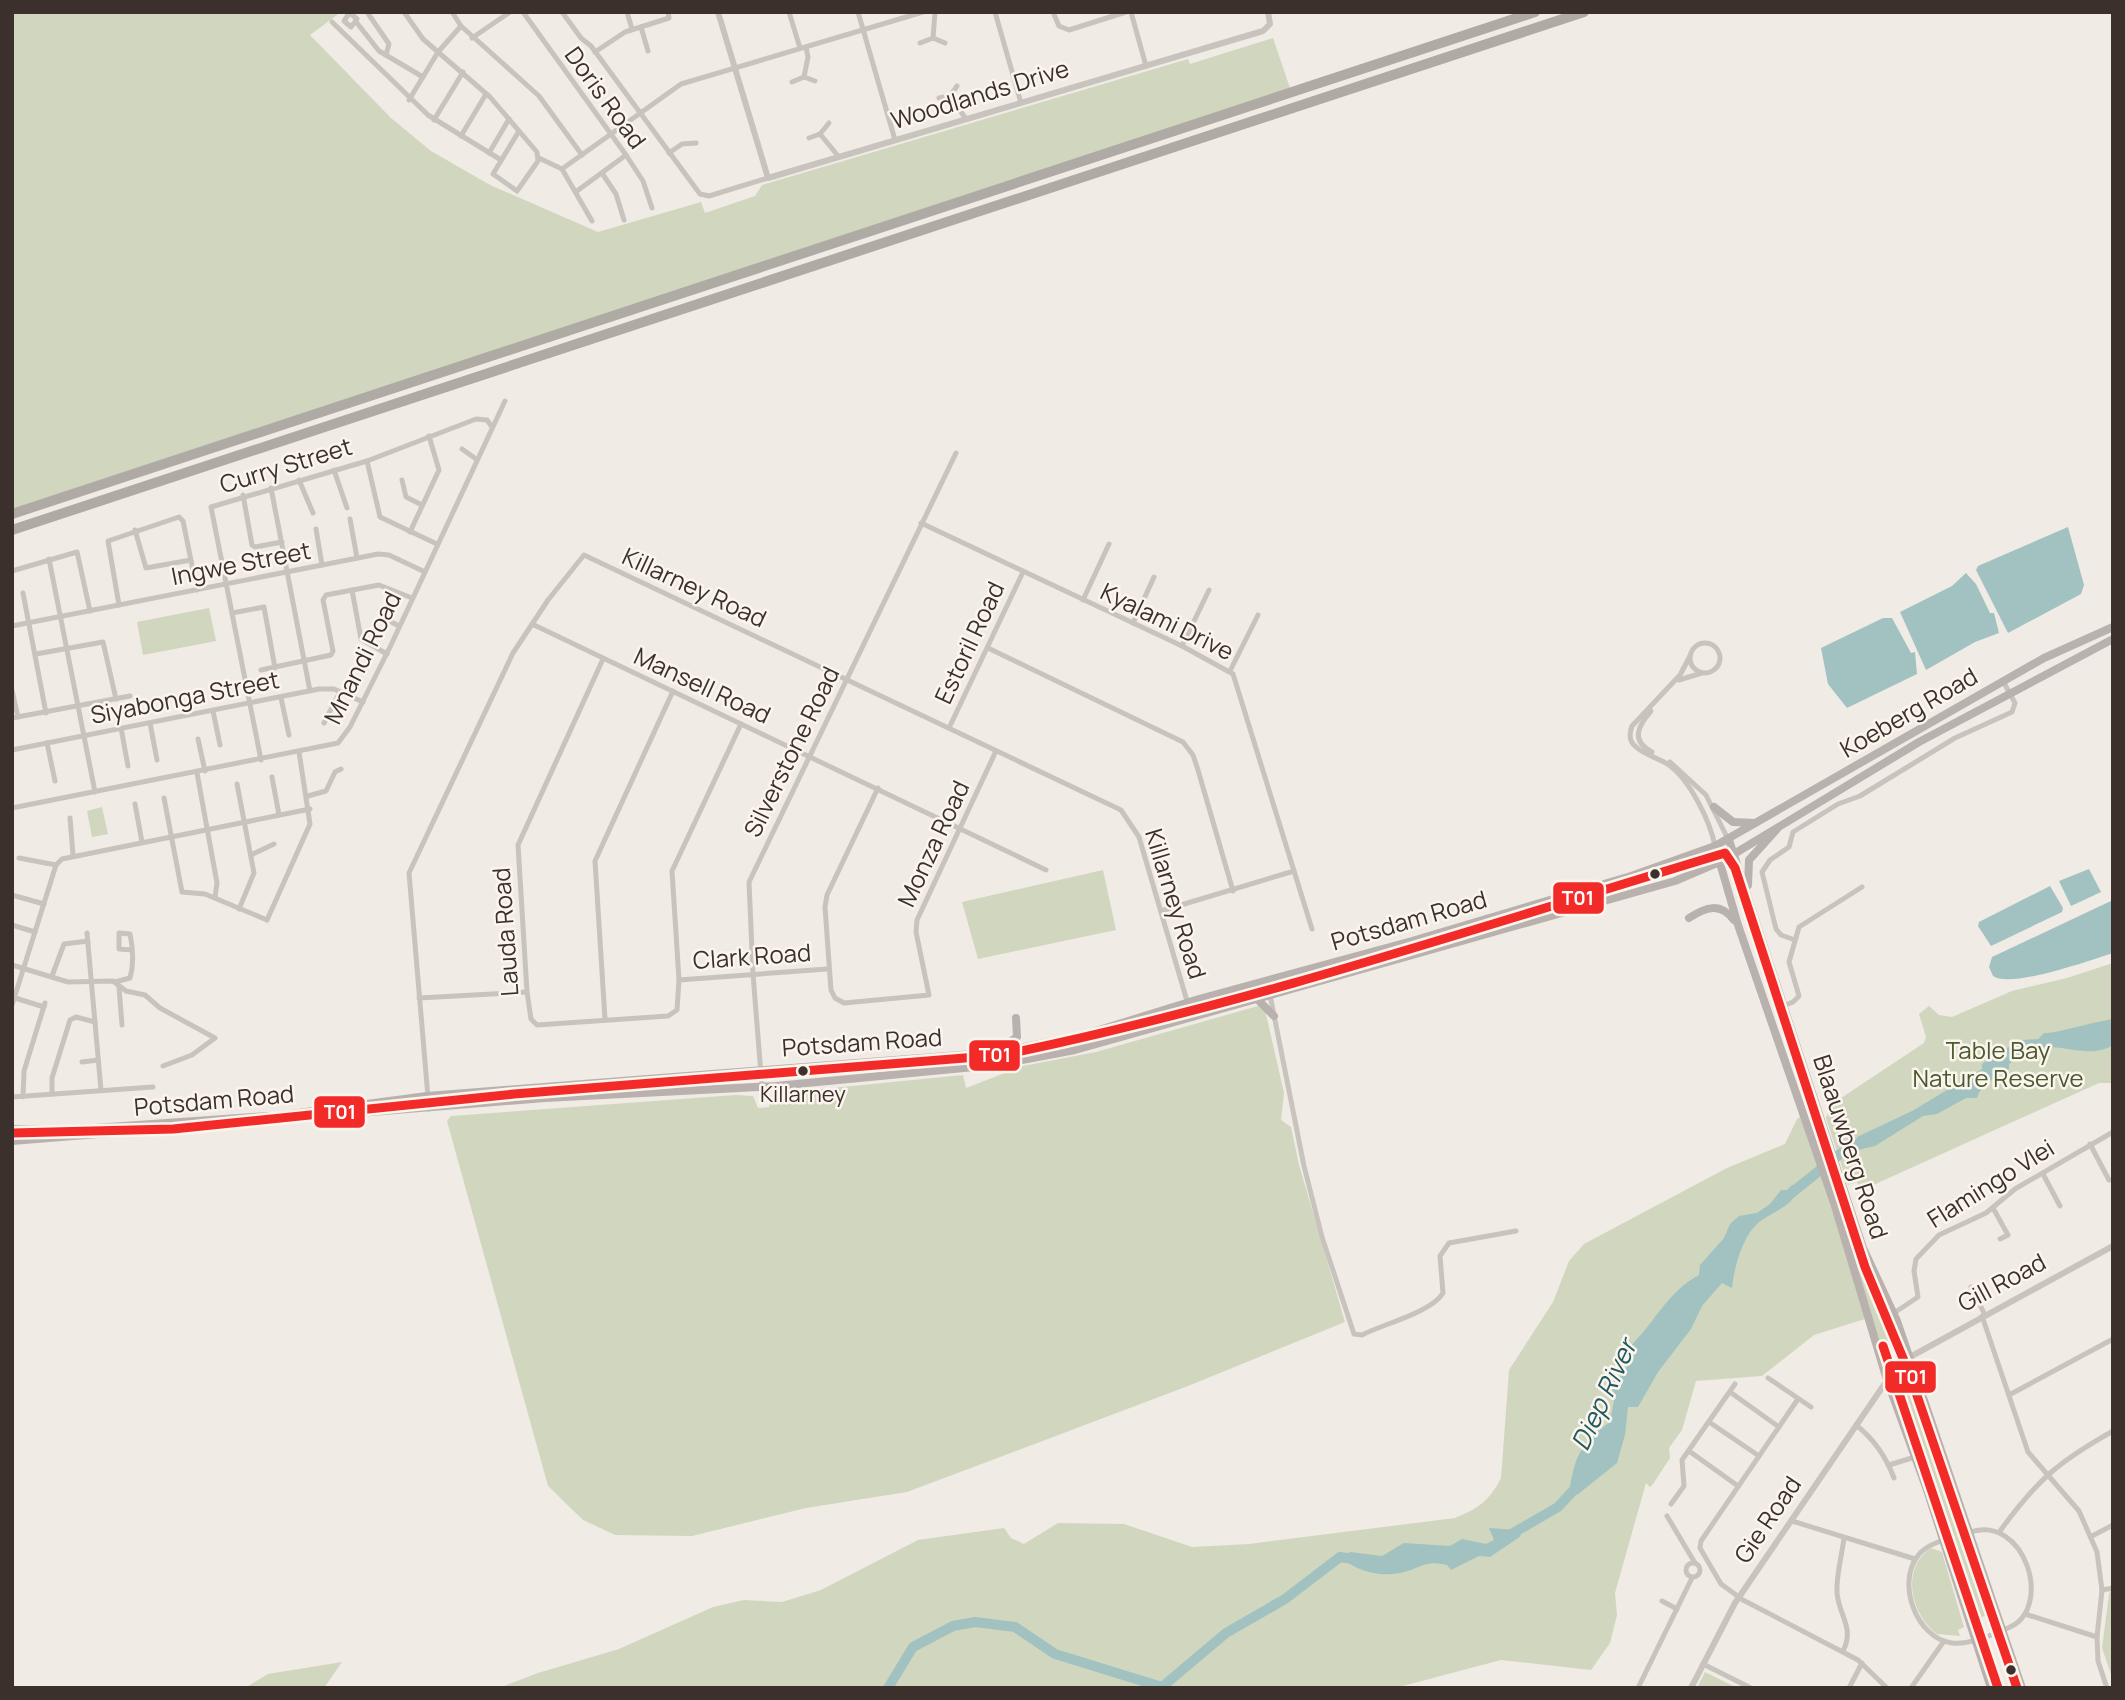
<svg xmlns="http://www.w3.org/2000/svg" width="2125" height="1700" viewBox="0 0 2125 1700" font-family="Manrope,sans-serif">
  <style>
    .green { fill: #d1d6bf }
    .water { fill: #a1c2c1 }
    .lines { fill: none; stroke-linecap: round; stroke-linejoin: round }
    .river { stroke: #a1c2c1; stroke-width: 10 }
    .minor { stroke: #c9c3be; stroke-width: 5 }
    .tertiary { stroke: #c9c3be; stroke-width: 6 }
    .primary { stroke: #b8b1ad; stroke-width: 8 }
    .motorway { stroke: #afaaa4; stroke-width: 10 }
    .bus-1-casing { stroke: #fbf5ee; stroke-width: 14 }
    .bus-1 { stroke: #f22b29; stroke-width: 9 }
    .bus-dot { fill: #3b302b; stroke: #fbf5ee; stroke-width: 2.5 }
    .labels { text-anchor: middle; stroke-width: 5; stroke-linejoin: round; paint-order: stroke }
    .bus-label { font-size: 22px; fill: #3b302b; stroke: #fbf5ee }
    .street-label { font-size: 24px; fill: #3b302b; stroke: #fbf5ee }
    .park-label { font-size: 24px; fill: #4a5a2e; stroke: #fbf5ee }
    .water-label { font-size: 26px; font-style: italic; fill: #1f5a5e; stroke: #fbf5ee }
    .line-badge { stroke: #fbf5ee; stroke-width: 2.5 }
    .badge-label { font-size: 19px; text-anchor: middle; font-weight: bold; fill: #fff }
  </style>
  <rect width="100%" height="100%" fill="#f0ebe5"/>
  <!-- green -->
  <g class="green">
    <polygon points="12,12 341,12 310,35 391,118 431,151 490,185 598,232 701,202 705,213 755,196 762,185 1188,59 1190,64 1273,38 1290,88 12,509"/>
    <polygon points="209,608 216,641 143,655 137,622"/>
    <polygon points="102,807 108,834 92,837 87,811"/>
    <polygon points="1103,870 1116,930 978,959 962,902"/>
    <polygon points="2113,963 2113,1083 2099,1083 1860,1191 1857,1182 1848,1185 1826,1118 1832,1104 1924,1043 1926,1037 1919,1014 1929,1006 1939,1015 1952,1017 2012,991 2067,978"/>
    <polygon points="1258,1006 1265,1010 1284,1093 1281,1120 1291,1127 1299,1165 1345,1322 1188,1386 907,1492 806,1508 692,1536 615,1535 583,1520 548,1486 447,1121 451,1116 736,1095 753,1096 758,1108 769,1107 772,1094 963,1075 966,1088 1023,1066 1096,1052"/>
    <path d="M1804,1114L1868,1318L1814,1335L1762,1376L1696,1381L1682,1430L1669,1448L1670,1458L1653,1484L1650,1487L1646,1483L1615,1593L1617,1615L1610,1643L1591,1670L1501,1660L1395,1688H499L538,1673L619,1649L713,1607L744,1600L782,1602L821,1590L918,1540L1004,1528L1011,1538L1024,1544L1058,1523L1124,1524L1192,1547L1249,1544L1455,1518C1478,1509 1490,1500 1501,1478L1509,1370L1553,1302L1569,1261L1584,1244L1727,1168L1785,1144L1797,1119Z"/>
    <polygon points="1853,1222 1901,1340 1885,1362 1844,1227"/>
    <polygon points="1909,1378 1990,1614 1976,1619 1898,1383"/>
    <path d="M1931,1548L1942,1552L1964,1627L1958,1630L1960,1636L1937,1634C1911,1614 1900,1569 1931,1548Z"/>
    <polygon points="2111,1591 2113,1592 2113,1680 2102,1648 2109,1594"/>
    <polygon points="342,1662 324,1688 245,1688 268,1674"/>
    <polygon points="1705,1672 1737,1688 1697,1688"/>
  </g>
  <!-- water -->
  <g class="water">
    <polygon points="2068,527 2084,585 2081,594 2008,633 1976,570 1978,566"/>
    <polygon points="1966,573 1976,584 1990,613 1994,613 1999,633 1975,642 1926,670 1900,612 1952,586"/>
    <polygon points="1883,618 1892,618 1911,653 1915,652 1917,674 1847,708 1828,684 1821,648"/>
    <polygon points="2089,869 2101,892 2071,906 2059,881"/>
    <polygon points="2050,886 2063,908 2062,912 1991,946 1978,926 1979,922"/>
    <path d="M2113,900V953C2091,960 2010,989 1993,976L1989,967L1992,957Z"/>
    <path d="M2113,1019V1045C2089,1060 2063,1043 2038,1048L2032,1054L2027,1053L2009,1064V1069C1997,1076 1981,1084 1977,1098H1966L1937,1114L1923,1116L1875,1146L1857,1150L1853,1143L1857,1137L1912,1111L1982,1069V1064L1997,1054L2004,1055L2005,1049L2023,1040L2038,1039L2044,1033C2054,1034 2097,1021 2113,1019Z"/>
    <path d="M1799,1184C1796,1207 1773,1210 1758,1223C1742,1237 1734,1268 1732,1288L1722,1283L1702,1306L1691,1329L1658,1372L1638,1407H1628L1625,1435L1617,1463L1577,1495L1570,1486C1576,1454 1582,1442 1610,1422L1615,1395L1610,1384L1623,1374L1629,1362L1625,1351C1653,1327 1666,1292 1699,1275L1700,1265L1724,1238L1730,1224L1739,1216L1757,1213L1770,1204L1781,1190H1787L1792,1185Z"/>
    <path d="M1489,1528L1518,1530L1521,1536L1490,1557L1479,1556L1451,1570L1447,1565C1430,1561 1426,1564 1411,1570C1385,1579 1359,1573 1340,1557L1350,1552L1382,1556L1404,1543L1450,1546L1462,1539L1486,1544L1494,1540Z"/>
  </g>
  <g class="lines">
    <!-- river -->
    <g class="river">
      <polyline points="1789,1195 1840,1154 1865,1142"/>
      <polyline points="1508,1536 1558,1507 1582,1481"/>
      <polyline points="888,1688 913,1647 953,1626 975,1622 1015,1627 1055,1654 1162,1687 1226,1633 1285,1599 1340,1557 1353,1559"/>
    </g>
    <!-- minor -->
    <g class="minor">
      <polyline points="367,12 389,44 386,55"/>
      <polyline points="404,12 423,39 490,97 537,152 538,161 517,191 493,174 519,131"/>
      <polyline points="523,12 626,155 643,181 652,208"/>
      <polyline points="562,12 581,38 591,46 700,194 709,196 768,178"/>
      <polyline points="627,12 632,29"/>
      <polyline points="789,12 800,48"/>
      <polyline points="858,12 895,140"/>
      <polyline points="995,12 1021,103"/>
      <polyline points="1053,12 1059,26 1069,30 1126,12"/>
      <polyline points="1131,12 1146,66"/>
      <polyline points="350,13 357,19 351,27 344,21 350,12"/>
      <polyline points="332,22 428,115 501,160"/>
      <polyline points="357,23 379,51 423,77"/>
      <polyline points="461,26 539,96 582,155"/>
      <polyline points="641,27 648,51"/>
      <polyline points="472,38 510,12"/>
      <polyline points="933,38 935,12"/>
      <polyline points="920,43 933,38 945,43"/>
      <polyline points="806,47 808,57 804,77 815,81"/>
      <polyline points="595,52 625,32 669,18 668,12"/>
      <polyline points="792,82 804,77"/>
      <polyline points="950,96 966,119"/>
      <polyline points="939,98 950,96 957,86"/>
      <polyline points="409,100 438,52 461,26 452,12"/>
      <polyline points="434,120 463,72"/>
      <polyline points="820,134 829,123"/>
      <polyline points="461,136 486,94"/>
      <polyline points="809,138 820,134 839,157"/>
      <polyline points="489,153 509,119"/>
      <polyline points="669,153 682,144 696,143"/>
      <polyline points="539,158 562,169 681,84 923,12"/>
      <polyline points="562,169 592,221"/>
      <polyline points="602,173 616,194 624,220"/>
      <polyline points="577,191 626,155"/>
      <polyline points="462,449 476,459"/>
      <polyline points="367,461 380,517 437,544"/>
      <polyline points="334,470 347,508"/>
      <polyline points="299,480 313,513"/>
      <polyline points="402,480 406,497 422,505"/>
      <polyline points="271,488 310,691"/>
      <polyline points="243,495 252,545 255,547 282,542"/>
      <polyline points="350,519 357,558"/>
      <polyline points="921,523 1182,646 1233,674 1312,929"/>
      <polyline points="316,529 322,565"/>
      <polyline points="135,530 146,568 191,560"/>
      <polyline points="410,532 439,470 429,436"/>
      <polyline points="49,559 95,792"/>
      <polyline points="12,571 77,552 90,611"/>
      <polyline points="352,590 361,639 387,654"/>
      <polyline points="23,593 46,713"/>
      <polyline points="1083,600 1109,544"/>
      <polyline points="119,605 108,541 179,517 183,521 197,590"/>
      <polyline points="380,610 384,618 399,626"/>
      <polyline points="232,613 264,607 275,668"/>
      <polyline points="1133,623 1154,577"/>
      <polyline points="532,624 1046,870"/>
      <polyline points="12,626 378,554 389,555 425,572"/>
      <circle cx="1705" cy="658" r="15"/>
      <polyline points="1182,646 1209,590"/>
      <polyline points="988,648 1183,742 1193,755 1198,770 1233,891"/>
      <polyline points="36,654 103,642 116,699"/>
      <path d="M1690,656L1680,675L1632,726C1629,734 1629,741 1635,746C1644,755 1659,758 1669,765C1690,780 1710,821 1715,846"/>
      <polyline points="603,659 518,845 527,992 531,1019 537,1025 668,1016 677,1010 679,980 672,871 741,724"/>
      <polyline points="261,670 331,655 333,651 323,600 326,595 379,585 412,598"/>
      <polyline points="1230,671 1258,615"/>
      <polyline points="1679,680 1702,673"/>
      <polyline points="12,690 18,717"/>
      <polyline points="281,698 289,735"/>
      <polyline points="213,711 220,745"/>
      <path d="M1651,711C1637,727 1631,741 1652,752"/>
      <polyline points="12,718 130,696"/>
      <polyline points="150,723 157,760"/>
      <polyline points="324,723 340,692"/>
      <polyline points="121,728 128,766"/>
      <polyline points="949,728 1023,572"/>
      <polyline points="198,739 205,771"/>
      <polyline points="47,743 55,781"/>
      <polyline points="12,750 319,689 334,689 363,702"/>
      <polyline points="261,760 211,507 367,461 476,419 487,420 492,427"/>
      <polyline points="1670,762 1706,795 1728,839"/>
      <polyline points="197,773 217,883 215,897"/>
      <polyline points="272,777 279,815"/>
      <polyline points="237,784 254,873 239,909"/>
      <polyline points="878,788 827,895 825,907 831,990 835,998 844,1003 929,995 916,932 917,920 996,751"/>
      <polyline points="308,796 326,791 335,772 341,769"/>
      <polyline points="164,798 182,892 205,894 267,920"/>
      <polyline points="135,804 142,842"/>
      <polyline points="12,808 338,743 350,727 391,645 505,401"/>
      <polyline points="70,818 73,855"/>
      <polyline points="251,855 274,844"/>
      <polyline points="19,858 56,865"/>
      <polyline points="12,895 44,904"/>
      <polyline points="1161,911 1294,871"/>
      <polyline points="267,920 310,824 299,752"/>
      <polyline points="12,925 35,932"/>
      <polyline points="87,933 101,1090"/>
      <polyline points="1795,940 1781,935 1776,929 1762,872 1770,860 1789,847 1793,832 1838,804 1860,796 1955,738 2012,712 2015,703 2003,681"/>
      <polyline points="12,965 68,982 113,981 126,991 145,995 160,1008 215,1038 192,1055 163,1066"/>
      <polyline points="52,976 64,944 88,941"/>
      <polyline points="679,980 827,969"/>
      <path d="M1267,980L1304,1166L1322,1237L1354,1334L1362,1335C1383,1324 1432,1312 1443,1293L1440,1256L1449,1243L1516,1231"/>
      <path d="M115,982L130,978C134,964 133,948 130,934L119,933V949L132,950"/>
      <polyline points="119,987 122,1025"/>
      <polyline points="12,997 44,1007"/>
      <polyline points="419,998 527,992"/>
      <polyline points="12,1005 56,865 62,859 310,809"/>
      <polyline points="1783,1006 1793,1002 1799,996 1789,962 1799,927 1862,887"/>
      <polyline points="605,1019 595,861 673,691"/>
      <polyline points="82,1062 98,1060"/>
      <polyline points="762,1087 753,974 749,882 956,453"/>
      <polyline points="52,1094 52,1078 70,1020 76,1017 95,1022"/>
      <polyline points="12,1097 153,1087"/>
      <polyline points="23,1097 24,1071 45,1003"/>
      <polyline points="429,1109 409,873 513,653 548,600 584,555 1121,810 1139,837 1192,1018"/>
      <polyline points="2090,1144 2109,1180"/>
      <polyline points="2043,1174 2060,1206"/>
      <polyline points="1993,1208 2008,1235 2000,1239"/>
      <polyline points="1971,1287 1985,1315"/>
      <polyline points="1894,1313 1918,1297 1914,1271 1916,1259 1939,1235 1986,1213 2015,1189 2113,1132"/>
      <polyline points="1982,1316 2028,1452 2079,1511 2097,1552 2102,1590 2097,1637 2098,1661 2107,1688"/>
      <polyline points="1768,1378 1811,1407"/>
      <polyline points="1730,1392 1779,1427"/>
      <polyline points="2009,1395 2113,1339"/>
      <polyline points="1798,1399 1701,1541 1700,1548 1721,1584 1743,1600 1858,1660 1887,1688"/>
      <polyline points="1709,1422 1759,1456"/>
      <path d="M1856,1425C1874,1439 1886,1457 1894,1478"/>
      <polyline points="1689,1451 1738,1486"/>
      <polyline points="1889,1465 1915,1457"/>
      <polyline points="1671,1504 1684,1486 1682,1460 1735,1384"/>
      <polyline points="1667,1516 1695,1563"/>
      <polyline points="1792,1521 1915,1559"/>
      <path d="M2000,1531C2037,1480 2058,1462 2113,1431"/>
      <polyline points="2092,1536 2113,1525"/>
      <path d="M1943,1540C1933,1544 1923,1548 1917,1557C1897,1584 1916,1638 1952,1643C1969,1645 1992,1635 2008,1628C2055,1610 2025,1511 1968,1533"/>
      <circle cx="1693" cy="1570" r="7"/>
      <polyline points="2102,1590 2113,1588"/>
      <polyline points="1662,1601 1677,1609"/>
      <polyline points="2025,1614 2097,1637"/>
      <path d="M1843,1651C1855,1628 1839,1616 1837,1593C1836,1575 1842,1555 1844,1538"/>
      <polyline points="1703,1664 1751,1688"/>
      <polyline points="1638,1688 1692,1578"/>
      <polyline points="1849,1688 1862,1663"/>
      <polyline points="1911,1688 1944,1641"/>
    </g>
    <!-- tertiary -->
    <g class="tertiary">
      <polyline points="718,12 768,178 1263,31 1270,24 1268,12"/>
      <polyline points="1691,1688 1735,1603 1892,1373 1910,1357 2113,1246"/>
    </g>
    <!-- primary -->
    <g class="primary">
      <polyline points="1714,807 1733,822 1755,823"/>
      <polyline points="1729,840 1863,1248 1897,1321 2022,1688"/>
      <polyline points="1715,846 1738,925 1835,1206 1887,1380 1927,1490 1991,1688"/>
      <polyline points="1748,885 1749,860 1777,829"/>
      <path d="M1689,918C1706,907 1720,902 1734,920"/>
      <polyline points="1258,1000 1274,1016"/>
      <polyline points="1000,1049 1017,1037 1016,1018"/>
      <polyline points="291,1114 427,1096 999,1052 1080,1036 1199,999 1412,941 1631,876 1715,846 2044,658 2113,627"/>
      <polyline points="12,1129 66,1130 267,1116"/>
      <polyline points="12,1141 545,1098 776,1086 995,1065 1075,1050 1675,881 1724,860 1919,742 2113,639"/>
    </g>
    <!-- motorway -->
    <g class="motorway">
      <polyline points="12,514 1535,12"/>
      <polyline points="12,530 1584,12"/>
    </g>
    <!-- bus-1 casing -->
    <g class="bus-1-casing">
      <g id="bus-1">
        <path d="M12,1133L173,1129L514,1094L1002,1055C1247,1005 1486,925 1725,853L1735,868L1865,1267L1910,1375L2017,1688"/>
        <polyline points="1883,1346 1998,1688"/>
      </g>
    </g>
    <!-- bus-1 -->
    <use href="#bus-1" class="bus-1"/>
  </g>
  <!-- markers -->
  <g class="bus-dot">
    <circle cx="1655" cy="874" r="6"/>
    <circle cx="803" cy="1071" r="6"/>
    <circle cx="2011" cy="1670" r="6"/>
  </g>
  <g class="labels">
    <!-- bus labels -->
    <g class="bus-label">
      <text x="803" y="1102">Killarney</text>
    </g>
    <!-- street labels -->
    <g class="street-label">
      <text transform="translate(980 95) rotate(-17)" y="8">Woodlands Drive</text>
      <text transform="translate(605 98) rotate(54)" y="8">Doris Road</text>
      <text transform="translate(286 466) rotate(-17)" y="8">Curry Street</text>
      <text transform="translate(241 564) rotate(-11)" y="8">Ingwe Street</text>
      <text transform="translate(694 588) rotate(25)" y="8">Killarney Road</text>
      <text transform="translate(1167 622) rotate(26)" y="8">Kyalami Drive</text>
      <text transform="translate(970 643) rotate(-65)" y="8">Estoril Road</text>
      <text transform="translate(363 658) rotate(-64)" y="8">Mnandi Road</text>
      <text transform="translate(702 686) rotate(25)" y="8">Mansell Road</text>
      <text transform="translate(185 698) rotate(-11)" y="8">Siyabonga Street</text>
      <text transform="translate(1909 713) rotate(-30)" y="8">Koeberg Road</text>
      <text transform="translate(792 752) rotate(-64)" y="8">Silverstone Road</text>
      <text transform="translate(934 844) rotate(-65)" y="8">Monza Road</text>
      <text transform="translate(1175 904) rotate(73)" y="8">Killarney Road</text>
      <text transform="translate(1409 921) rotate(-16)" y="8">Potsdam Road</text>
      <text transform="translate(506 932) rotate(-94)" y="8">Lauda Road</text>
      <text transform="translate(752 957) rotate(-4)" y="8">Clark Road</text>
      <text transform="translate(862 1043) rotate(-4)" y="8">Potsdam Road</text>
      <text transform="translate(214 1101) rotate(-5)" y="8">Potsdam Road</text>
      <text transform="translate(1850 1147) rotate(72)" y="8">Blaauwberg Road</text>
      <text transform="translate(1991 1184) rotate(-32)" y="8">Flamingo Vlei</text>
      <text transform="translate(2002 1283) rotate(-28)" y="8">Gill Road</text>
      <text transform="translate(1768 1520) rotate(-56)" y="8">Gie Road</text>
    </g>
    <!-- park labels -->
    <g class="park-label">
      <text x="1998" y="1059">Table Bay<tspan x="1998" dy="28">Nature Reserve</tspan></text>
    </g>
    <!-- water labels -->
    <g class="water-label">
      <text transform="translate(1604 1395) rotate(-65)" y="9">Diep River</text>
    </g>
  </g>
  <g class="line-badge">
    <rect x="1552" y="881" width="53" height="34" rx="7" fill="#f22b29"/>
    <rect x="968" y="1039" width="53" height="33" rx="7" fill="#f22b29"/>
    <rect x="313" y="1095" width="53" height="34" rx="7" fill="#f22b29"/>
    <rect x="1884" y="1360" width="53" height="34" rx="7" fill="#f22b29"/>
  </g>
  <g class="badge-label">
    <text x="1578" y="905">T01</text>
    <text x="995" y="1062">T01</text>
    <text x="340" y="1119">T01</text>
    <text x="1911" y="1384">T01</text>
  </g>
  <!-- border -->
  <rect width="2125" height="1700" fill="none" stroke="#3b302b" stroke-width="28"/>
</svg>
